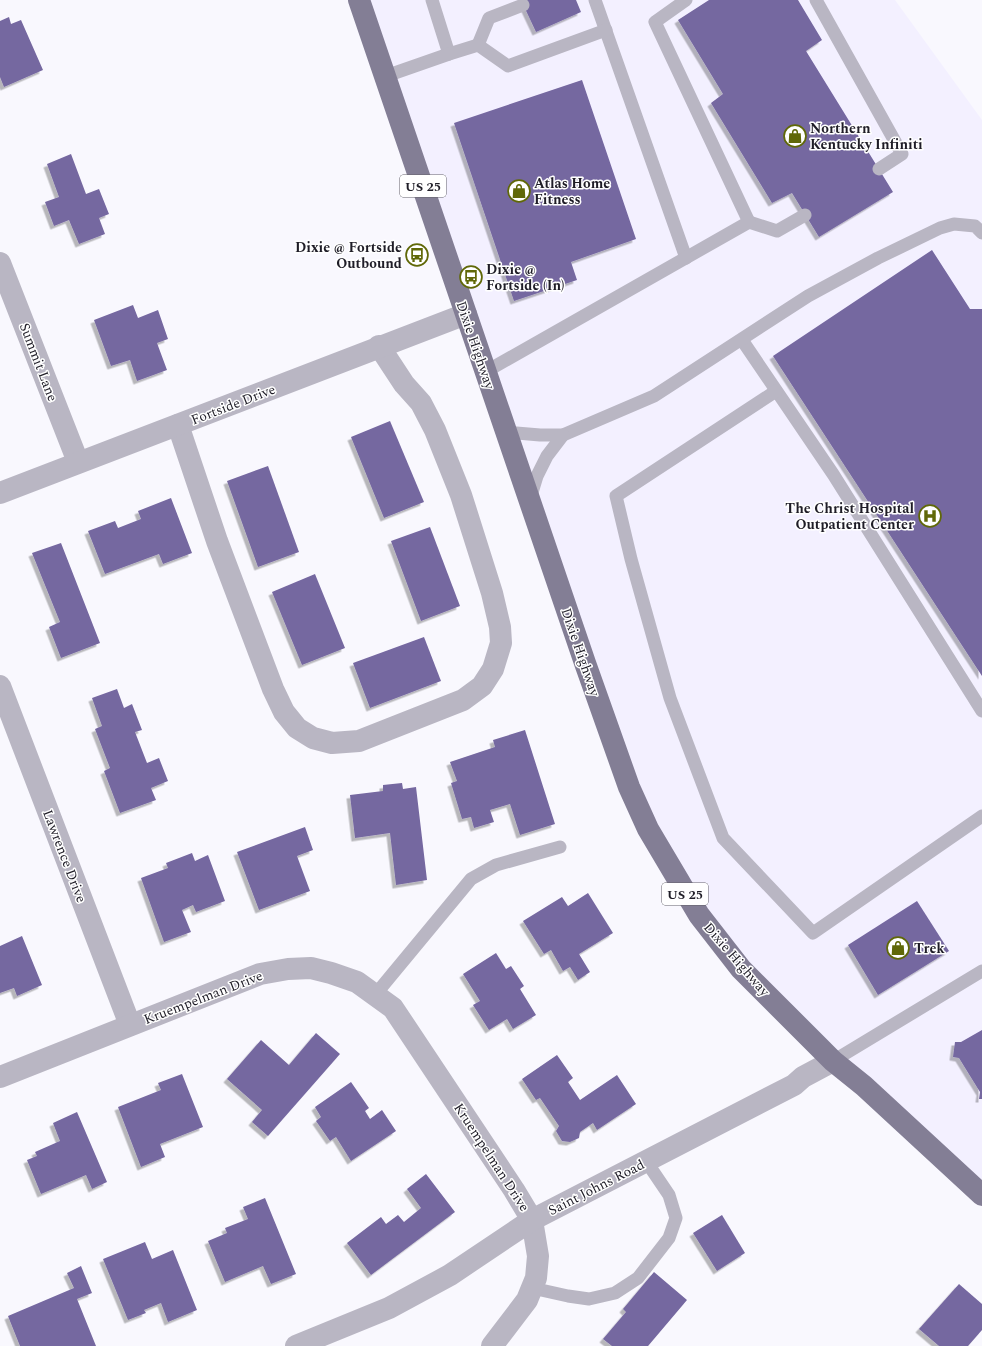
<svg xmlns="http://www.w3.org/2000/svg" width="982" height="1346" viewBox="0 0 982 1346" font-family="Spectral,serif">
  <style>
    .built { fill: #f3f0ff }
    .building { fill: #7567a0; filter: url(#shadow) }
    .lines { fill: none; stroke-linecap: round; stroke-linejoin: round }
    .service { stroke: #b9b6c3; stroke-width: 13 }
    .minor { stroke: #b9b6c3; stroke-width: 22 }
    .primary { stroke: #837e95; stroke-width: 22 }
    .labels { text-anchor: middle; stroke-width: 3; stroke-linejoin: round; paint-order: stroke }
    .shield { fill: #fff; stroke: #626168; stroke-width: 1 }
    .shield-label { font-size: 13px; font-weight: bold; fill: #1f1d27 }
    .poi-label { font-size: 14px; font-weight: bold; fill: #1f1d27; stroke: #fff; text-anchor: start }
    .street-label { font-size: 14px; fill: #1f1d27; stroke: #fff }
  </style>
  <defs>
    <filter id="shadow"><feDropShadow dx="-3.5" dy="3.5" stdDeviation="0" flood-color="#0004"/></filter>
  </defs>
  <rect width="100%" height="100%" fill="#f9f8fe"/>
  <!-- built -->
  <polygon class="built" points="359,0 895,0 982,120 982,1195 741,969 648,829"/>
  <!-- building -->
  <g class="building">
    <polygon points="521,0 576,0 581,12 536,32"/>
    <polygon points="709,0 798,0 822,40 806,51 893,192 819,237 792,193 772,203 711,103 723,94 678,20"/>
    <polygon points="9,17 11,24 21,20 43,70 4,87 0,77 0,21"/>
    <polygon points="582,80 636,239 571,262 577,280 514,301 454,123"/>
    <polygon points="71,154 86,194 99,189 109,214 99,218 105,234 79,244 69,220 54,226 45,202 59,197 47,164"/>
    <polygon points="932,250 970,309 982,309 982,676 773,356"/>
    <polygon points="133,305 138,318 158,310 168,339 157,343 167,370 137,381 130,360 111,366 94,320"/>
    <polygon points="390,421 424,502 384,518 351,437"/>
    <polygon points="268,466 299,552 258,567 227,481"/>
    <polygon points="171,498 192,553 163,564 159,554 105,574 88,531 115,521 118,528 141,519 138,511"/>
    <polygon points="430,527 460,606 421,621 391,541"/>
    <polygon points="61,543 100,643 61,658 49,627 60,622 32,553"/>
    <polygon points="315,574 345,648 302,665 272,592"/>
    <polygon points="424,637 441,681 370,708 353,663"/>
    <polygon points="117,689 124,708 132,704 142,730 135,732 147,763 159,758 168,781 151,788 156,800 120,813 104,771 110,768 95,729 102,726 92,698"/>
    <polygon points="525,730 555,824 520,835 510,804 490,810 494,822 474,828 471,817 462,819 451,783 457,781 450,762 495,747 493,740"/>
    <polygon points="402,783 403,789 416,787 427,880 396,885 390,833 355,838 350,795 383,791 383,785"/>
    <polygon points="305,827 313,850 297,856 310,891 259,910 237,852"/>
    <polygon points="192,853 195,861 208,855 225,901 196,912 193,905 182,910 191,932 164,942 141,878 168,868 166,863"/>
    <polygon points="588,893 613,933 579,954 590,972 578,980 570,967 563,971 551,950 544,954 523,921 562,897 568,906"/>
    <polygon points="917,901 949,951 878,995 848,945"/>
    <polygon points="22,936 42,985 17,996 14,988 0,993 0,946"/>
    <polygon points="496,953 506,969 511,966 524,986 520,989 536,1015 513,1029 507,1019 489,1030 473,1005 480,1001 463,974"/>
    <polygon points="982,1030 982,1099 979,1099 980,1092 959,1058 953,1057 955,1042 961,1042"/>
    <polygon points="316,1033 340,1054 268,1136 252,1122 262,1110 227,1079 261,1040 289,1065"/>
    <polygon points="557,1055 573,1078 568,1082 580,1100 617,1075 636,1104 597,1130 593,1123 580,1132 579,1138 570,1142 562,1141 556,1131 559,1126 540,1098 536,1100 522,1079"/>
    <polygon points="182,1074 203,1127 160,1144 165,1157 141,1167 118,1107 161,1090 158,1083"/>
    <polygon points="351,1082 369,1108 365,1111 370,1119 382,1110 396,1131 351,1161 336,1137 330,1141 316,1121 321,1117 315,1107"/>
    <polygon points="77,1112 107,1182 92,1189 86,1175 41,1194 27,1160 37,1156 35,1152 60,1141 53,1123"/>
    <polygon points="426,1174 455,1212 371,1275 347,1243 381,1217 386,1224 398,1215 404,1222 421,1208 407,1189"/>
    <polygon points="265,1198 296,1274 271,1284 263,1266 225,1282 208,1241 227,1233 225,1228 248,1219 243,1207"/>
    <polygon points="722,1215 745,1253 717,1271 693,1233"/>
    <polygon points="145,1242 152,1259 173,1250 197,1310 168,1322 161,1303 144,1310 146,1313 128,1320 103,1259"/>
    <polygon points="81,1266 92,1293 77,1299 96,1346 20,1346 8,1316 74,1288 67,1273"/>
    <polygon points="654,1272 687,1300 648,1346 612,1346 603,1339 626,1312 623,1309"/>
    <polygon points="959,1284 982,1304 982,1330 968,1346 939,1346 919,1329"/>
  </g>
  <g class="lines">
    <!-- service -->
    <g class="service">
      <polyline points="432,0 449,54"/>
      <polyline points="595,0 686,258"/>
      <polyline points="816,0 902,154 879,169"/>
      <polyline points="478,45 489,18 523,5"/>
      <polyline points="386,76 449,54 478,45 508,66 606,30"/>
      <polyline points="749,222 777,231 805,215"/>
      <polyline points="742,340 833,474 982,711"/>
      <polyline points="485,372 749,222 655,22 686,0"/>
      <polyline points="776,391 616,496 631,559 670,698 723,838 813,933 982,816"/>
      <polyline points="506,432 540,435 563,435 654,396 808,296 878,258 940,228 954,224 975,226 982,233"/>
      <polyline points="530,499 537,476 547,456 563,435"/>
      <polyline points="375,995 471,879 496,865 560,847"/>
      <polyline points="833,1061 982,971"/>
      <polyline points="532,1288 568,1296 589,1299 615,1293 638,1278 669,1238 676,1218 669,1195 646,1161"/>
    </g>
    <!-- minor -->
    <g class="minor">
      <polyline points="0,263 78,462"/>
      <polyline points="178,425 217,541 273,689 284,712 297,728 313,738 332,743 359,741 463,700 482,686 493,669 501,643 500,627 492,593 461,495 435,430 421,403 404,384 379,346"/>
      <polyline points="0,493 466,314"/>
      <polyline points="0,686 130,1025"/>
      <polyline points="0,1077 260,974 288,969 311,968 331,973 357,982 393,1008 514,1190 532,1220 538,1256 536,1278 527,1300 492,1346"/>
      <polyline points="296,1346 389,1308 450,1275 532,1220 794,1085 803,1077 833,1061"/>
    </g>
    <!-- primary -->
    <polyline class="primary" points="359,0 585,663 629,787 648,829 699,915 741,969 833,1061 864,1086 982,1195"/>
  </g>
  <!-- icons -->
  <defs>
    <g id="shop-ring" transform="scale(1.15)"><circle r="9.5" fill="#fff" stroke="#606808" stroke-width="1.5"/><path d="M-5-2.5h2.3a2.7 3.5 0 0 1 5.4 0H5L5.5 6h-11ZM-1.5-2.5h3a1.5 2.3 0 0 0-3 0Z" fill="#606808"/></g>
    <g id="bus-ring" transform="scale(1.15)"><circle r="9.5" fill="#fff" stroke="#606808" stroke-width="1.5"/><path d="M-5-6H5V4H4V6H2V4H-2V6H-4V4H-5ZM-3.5-4V0h7V-4ZM-3.5 1.2v1.5H-2V1.2ZM2 1.2v1.5H3.5V1.2Z" fill="#606808"/></g>
    <g id="hospital-ring" transform="scale(1.15)"><circle r="9.5" fill="#fff" stroke="#606808" stroke-width="1.5"/><path d="M-5-5h3v3.5h4V-5h3V5h-3V1.5h-4V5h-3Z" fill="#606808"/></g>
  </defs>
  <g fill-rule="evenodd">
    <use href="#shop-ring" x="795" y="136"/>
    <use href="#shop-ring" x="519" y="191"/>
    <use href="#bus-ring" x="417" y="255"/>
    <use href="#bus-ring" x="471" y="277"/>
    <use href="#hospital-ring" x="930" y="516"/>
    <use href="#shop-ring" x="898" y="948"/>
  </g>
  <g class="labels">
    <!-- shield labels -->
    <g class="shield">
      <rect x="400" y="175" width="46" height="22" rx="3"/>
      <rect x="662" y="883" width="46" height="22" rx="3"/>
    </g>
    <g class="shield-label">
      <text x="423" y="191">US 25</text>
      <text x="685" y="899">US 25</text>
    </g>
    <!-- poi labels -->
    <g class="poi-label">
      <text x="810" y="133">Northern<tspan x="810" dy="16">Kentucky Infiniti</tspan></text>
      <text x="534" y="188">Atlas Home<tspan x="534" dy="16">Fitness</tspan></text>
      <text x="402" y="252" text-anchor="end">Dixie @ Fortside<tspan x="402" dy="16">Outbound</tspan></text>
      <text x="486" y="274">Dixie @<tspan x="486" dy="16">Fortside (In)</tspan></text>
      <text x="914" y="513" text-anchor="end">The Christ Hospital<tspan x="914" dy="16">Outpatient Center</tspan></text>
      <text x="914" y="953">Trek</text>
    </g>
    <!-- street labels -->
    <g class="street-label">
      <text transform="translate(476 345) rotate(71)" y="5">Dixie Highway</text>
      <text transform="translate(39 362) rotate(69)" y="5">Summit Lane</text>
      <text transform="translate(233 404) rotate(-21)" y="5">Fortside Drive</text>
      <text transform="translate(581 652) rotate(71)" y="5">Dixie Highway</text>
      <text transform="translate(65 856) rotate(69)" y="5">Lawrence Drive</text>
      <text transform="translate(737 959) rotate(49)" y="5">Dixie Highway</text>
      <text transform="translate(203 997) rotate(-21)" y="5">Kruempelman Drive</text>
      <text transform="translate(492 1157) rotate(57)" y="5">Kruempelman Drive</text>
      <text transform="translate(596 1187) rotate(-27)" y="5">Saint Johns Road</text>
    </g>
  </g>
</svg>
